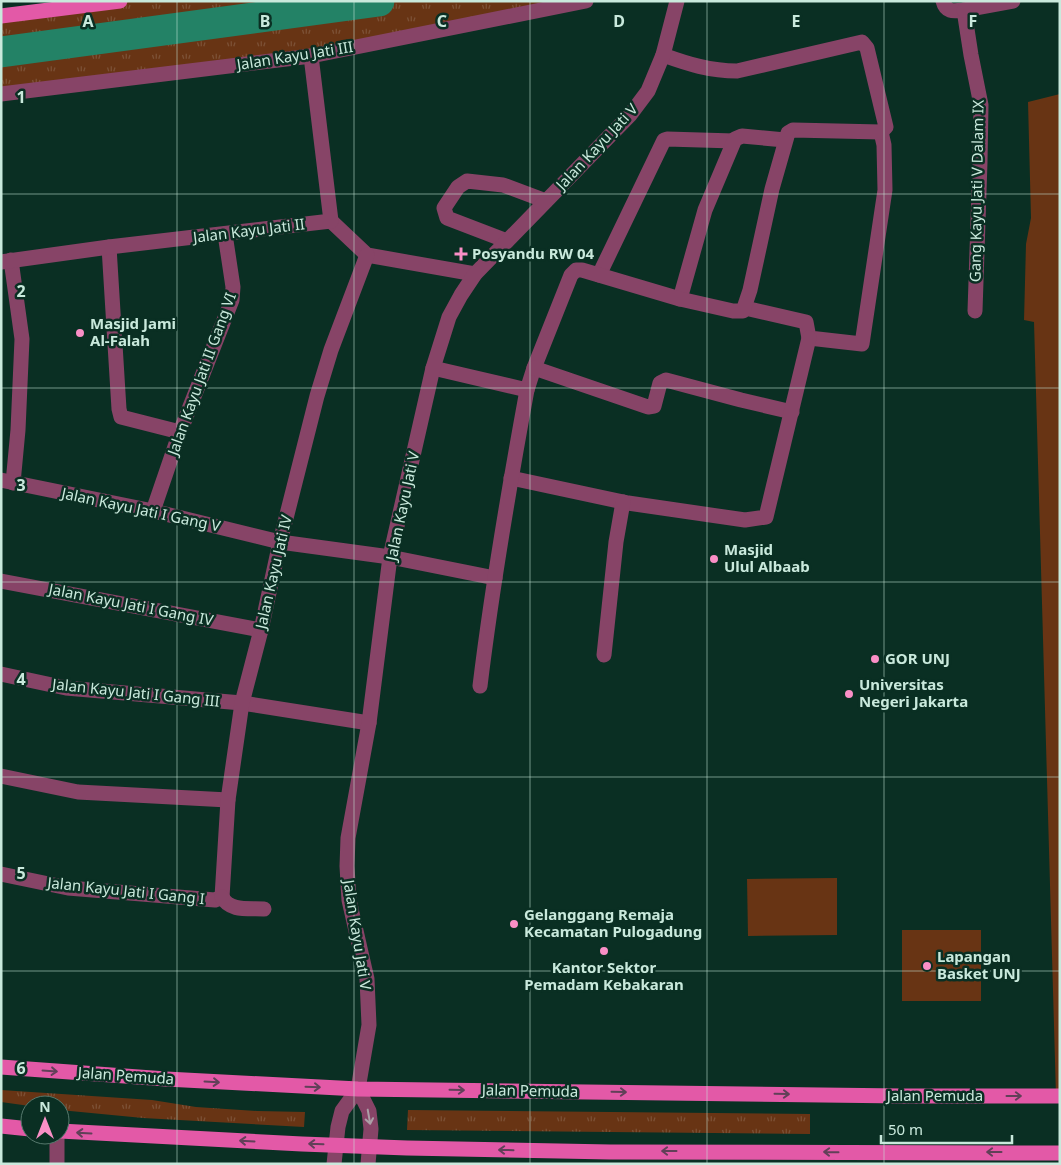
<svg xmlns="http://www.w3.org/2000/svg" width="1061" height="1165" viewBox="0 0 1061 1165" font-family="'Noto Sans',sans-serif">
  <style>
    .grass { fill: url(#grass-tufts) }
    .pitch { fill: #683414 }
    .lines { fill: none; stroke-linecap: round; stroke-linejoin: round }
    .river { stroke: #238266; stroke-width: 31 }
    .minor { stroke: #874467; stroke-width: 15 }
    .major { stroke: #e359a7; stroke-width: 15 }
    .oneway { stroke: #614058 }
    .oneway2 { stroke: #ab9fa7 }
    .grid { fill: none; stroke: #c9e9dc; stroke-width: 1; stroke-opacity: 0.55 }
    .poi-dot { fill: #fa8fc6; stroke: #0a2f23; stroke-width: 2 }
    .labels { text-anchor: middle; stroke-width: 5; stroke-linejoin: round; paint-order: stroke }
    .street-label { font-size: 15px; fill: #c9e9dc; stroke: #0a2f23 }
    .poi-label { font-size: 15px; font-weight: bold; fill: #c9e9dc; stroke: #0a2f23; text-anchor: start }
    .grid-label { font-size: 16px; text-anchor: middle; font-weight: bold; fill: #c9e9dc; stroke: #0a2f23; stroke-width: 5; stroke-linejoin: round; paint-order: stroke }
  </style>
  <defs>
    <pattern id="grass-tufts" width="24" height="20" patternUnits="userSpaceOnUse" patternTransform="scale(1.25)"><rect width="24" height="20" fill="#683414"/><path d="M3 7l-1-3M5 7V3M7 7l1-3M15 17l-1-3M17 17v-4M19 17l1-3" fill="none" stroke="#7c5136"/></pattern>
  </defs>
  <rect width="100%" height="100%" fill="#0a2f23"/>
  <!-- grass -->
  <g class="grass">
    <polygon points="110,1 586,1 311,56 1,94 1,15"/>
    <polygon points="1,1090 152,1100 196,1107 257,1111 305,1112 304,1127 143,1118 60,1110 60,1105 30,1106 1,1102"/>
    <polygon points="408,1110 810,1114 810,1134 407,1130"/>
  </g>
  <!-- pitch -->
  <g class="pitch">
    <polygon points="1060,94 1060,1096 1056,1096 1034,322 1024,320 1026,244 1031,218 1028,102"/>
    <polygon points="837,878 837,935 748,936 747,879"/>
    <rect x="902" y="930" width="79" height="71"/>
  </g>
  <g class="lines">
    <!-- river -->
    <polyline class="river" points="1,52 379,1"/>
    <!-- minor -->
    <g class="minor">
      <path d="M943,1C946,13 954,11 964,10L971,55L981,105L980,162L975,311"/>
      <polyline points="964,10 1013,1"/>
      <polyline points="1,94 311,56 586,1"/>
      <polyline points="331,221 367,255 475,274"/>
      <polyline points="507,241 447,218 444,208 458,187 467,181 503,185 546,201"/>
      <polyline points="109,247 119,409 121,417 180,432"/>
      <polyline points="11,260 22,339 18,430 13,483"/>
      <polyline points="1,262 109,247 331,221 311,56"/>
      <polyline points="599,275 664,140 667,139 734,141"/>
      <polyline points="680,299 705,210 735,139 742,136 785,140"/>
      <polyline points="745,308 806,322 809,338 862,344 885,190 884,145 881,132"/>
      <path d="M433,368L527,390L534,368L571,275L576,270H582L680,299L733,311H743L750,290L772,189L788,133L793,130L881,132L886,127L867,48L862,42L737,71C710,71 688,64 663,55"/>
      <polyline points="534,368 648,407 654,406 660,383 666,380 741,400 792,412"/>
      <polyline points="511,478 628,503 745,520 766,517 809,338"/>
      <polyline points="1,480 153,511 280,542 390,557 495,578"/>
      <polyline points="153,511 180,432 232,300 233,287 225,234"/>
      <polyline points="1,581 261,630"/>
      <polyline points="604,655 616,542 623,502"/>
      <polyline points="1,674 66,688 242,703 369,723"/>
      <path d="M480,686C492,587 509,488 527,390"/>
      <polyline points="1,776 78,792 228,800"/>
      <polyline points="1,874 68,888 215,900 222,897"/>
      <polyline points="222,897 228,800 242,703 261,630 280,542 317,396 331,350 367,255"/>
      <path d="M222,897C230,912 249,908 264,909"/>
      <polyline points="358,1089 369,1111 371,1129 368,1164"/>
      <polyline points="57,1164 57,1135"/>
      <polyline points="334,1164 338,1127 342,1111 358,1089 369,1025 367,979 349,900 347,866 348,838 369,723 390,557 433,368 449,317 461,295 475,274 630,115 648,91 663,55 677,1"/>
    </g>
    <!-- major -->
    <g class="major">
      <polyline points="1,16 120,1"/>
      <polyline points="1,1067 166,1079 358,1089 902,1096 1060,1096"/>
      <polyline points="1,1126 30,1129"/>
      <polyline points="60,1131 302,1144 407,1148 610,1152 1060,1153"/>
    </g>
  </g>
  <!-- one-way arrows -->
  <defs><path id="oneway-shaft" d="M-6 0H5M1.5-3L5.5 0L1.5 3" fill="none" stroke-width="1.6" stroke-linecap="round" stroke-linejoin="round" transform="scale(1.25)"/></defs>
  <g class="oneway">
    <use href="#oneway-shaft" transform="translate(50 1071) rotate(4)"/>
    <use href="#oneway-shaft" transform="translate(212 1082) rotate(3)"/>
    <use href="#oneway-shaft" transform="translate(313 1087) rotate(2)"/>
    <use href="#oneway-shaft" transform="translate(457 1090) rotate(1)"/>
    <use href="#oneway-shaft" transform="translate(619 1092) rotate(1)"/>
    <use href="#oneway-shaft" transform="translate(782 1094) rotate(1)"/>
    <use href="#oneway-shaft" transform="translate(1014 1096)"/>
    <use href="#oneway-shaft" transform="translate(84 1133) rotate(-177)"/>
    <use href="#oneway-shaft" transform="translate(247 1141) rotate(-177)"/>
    <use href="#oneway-shaft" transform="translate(316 1144) rotate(-178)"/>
    <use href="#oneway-shaft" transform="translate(506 1150) rotate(-179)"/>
    <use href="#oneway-shaft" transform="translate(669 1151) rotate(180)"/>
    <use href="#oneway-shaft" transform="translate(831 1152) rotate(-179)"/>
    <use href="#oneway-shaft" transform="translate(994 1152) rotate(180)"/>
  </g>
  <use class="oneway2" href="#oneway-shaft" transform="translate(369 1117) rotate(80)"/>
  <!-- grid -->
  <path class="grid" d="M177,1V1164M354,1V1164M530,1V1164M707,1V1164M884,1V1164M1,194H1060M1,388H1060M1,582H1060M1,777H1060M1,971H1060"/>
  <!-- markers -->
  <g class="poi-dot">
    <path d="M458.5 246.5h5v5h5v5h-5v5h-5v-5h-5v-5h5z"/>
    <circle cx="80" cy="333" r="5"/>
    <circle cx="714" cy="559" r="5"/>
    <circle cx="875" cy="659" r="5"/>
    <circle cx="849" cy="694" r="5"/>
    <circle cx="514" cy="924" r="5"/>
    <circle cx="604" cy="951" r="5"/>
    <circle cx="927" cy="966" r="5"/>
  </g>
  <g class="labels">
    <!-- street labels -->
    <g class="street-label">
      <text transform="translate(295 56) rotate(-9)" y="5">Jalan Kayu Jati III</text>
      <text transform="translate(597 147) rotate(-47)" y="5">Jalan Kayu Jati V</text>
      <text transform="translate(977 191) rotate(-89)" y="5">Gang Kayu Jati V Dalam IX</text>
      <text transform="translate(249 231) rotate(-7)" y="5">Jalan Kayu Jati II</text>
      <text transform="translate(202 374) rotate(-70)" y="5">Jalan Kayu Jati II Gang VI</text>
      <text transform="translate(403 506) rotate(-78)" y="5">Jalan Kayu Jati V</text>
      <text transform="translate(141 510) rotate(12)" y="5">Jalan Kayu Jati I Gang V</text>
      <text transform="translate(274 572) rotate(-77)" y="5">Jalan Kayu Jati IV</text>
      <text transform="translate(131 605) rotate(11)" y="5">Jalan Kayu Jati I Gang IV</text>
      <text transform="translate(136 693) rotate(6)" y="5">Jalan Kayu Jati I Gang III</text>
      <text transform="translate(126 891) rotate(6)" y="5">Jalan Kayu Jati I Gang I</text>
      <text transform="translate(357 935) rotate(81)" y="5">Jalan Kayu Jati V</text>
      <text transform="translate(126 1076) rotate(4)" y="5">Jalan Pemuda</text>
      <text transform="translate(530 1091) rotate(1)" y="5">Jalan Pemuda</text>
      <text x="935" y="1101">Jalan Pemuda</text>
    </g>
    <!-- poi labels -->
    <g class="poi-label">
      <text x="472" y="259">Posyandu RW 04</text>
      <text x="90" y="329">Masjid Jami<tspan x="90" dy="17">Al-Falah</tspan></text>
      <text x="724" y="555">Masjid<tspan x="724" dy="17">Ulul Albaab</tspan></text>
      <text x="885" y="664">GOR UNJ</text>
      <text x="859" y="690">Universitas<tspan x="859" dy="17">Negeri Jakarta</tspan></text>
      <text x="524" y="920">Gelanggang Remaja<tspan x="524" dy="17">Kecamatan Pulogadung</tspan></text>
      <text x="937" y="962">Lapangan<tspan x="937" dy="17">Basket UNJ</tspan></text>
      <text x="604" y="973" text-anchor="middle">Kantor Sektor<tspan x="604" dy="17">Pemadam Kebakaran</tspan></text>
    </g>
  </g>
  <g class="grid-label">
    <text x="88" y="27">A</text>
    <text x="265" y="27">B</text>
    <text x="442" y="27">C</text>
    <text x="619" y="27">D</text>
    <text x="796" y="27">E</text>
    <text x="973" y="27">F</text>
    <text x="21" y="103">1</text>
    <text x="21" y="297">2</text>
    <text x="21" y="491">3</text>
    <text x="21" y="685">4</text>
    <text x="21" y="879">5</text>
    <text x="21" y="1074">6</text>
  </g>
  <!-- border -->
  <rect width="1061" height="1165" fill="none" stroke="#c9e9dc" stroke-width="5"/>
  <!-- north arrow -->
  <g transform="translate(45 1120)"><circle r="24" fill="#0a2f23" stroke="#56796d"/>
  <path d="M0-4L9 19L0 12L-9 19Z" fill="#fa8fc6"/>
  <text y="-8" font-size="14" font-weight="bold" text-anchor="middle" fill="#c9e9dc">N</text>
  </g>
  <!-- scale -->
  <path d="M881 1135v8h131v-8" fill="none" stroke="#c9e9dc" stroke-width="2.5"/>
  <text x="888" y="1135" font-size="15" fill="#c9e9dc" stroke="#0a2f23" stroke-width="4" paint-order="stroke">50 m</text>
</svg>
